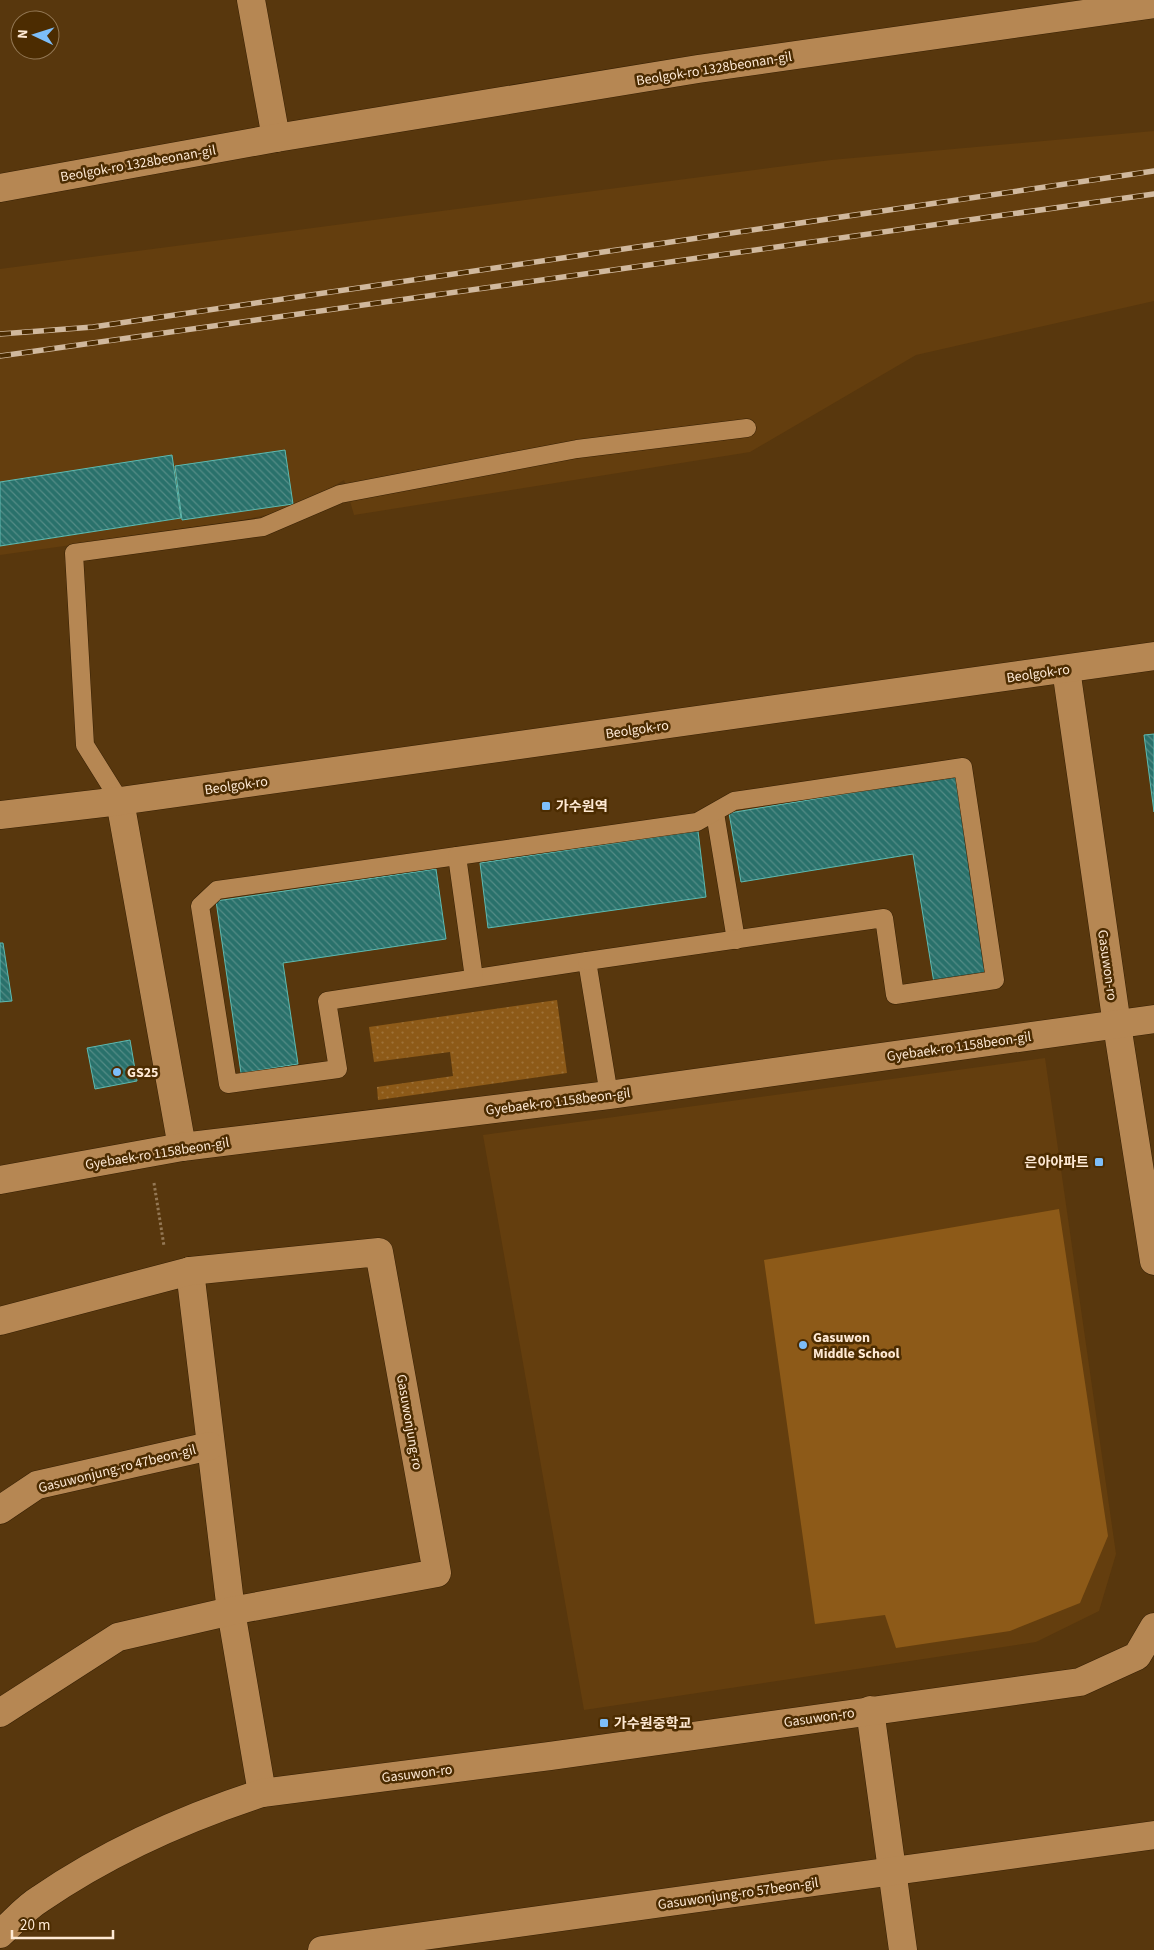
<svg xmlns="http://www.w3.org/2000/svg" width="1154" height="1950" viewBox="0 0 1154 1950" font-family="'Source Sans 3','Noto Sans KR',sans-serif">
  <style>
    .built { fill: #643e0e }
    .grass { fill: url(#grass-dots) }
    .pitch { fill: #8d5a18 }
    .building { fill: url(#building-back-hatch); stroke: #5dbab1 }
    .lines { fill: none; stroke-linecap: round; stroke-linejoin: round }
    .service-casing { stroke: #372004; stroke-width: 19 }
    .minor-casing { stroke: #372004; stroke-width: 29 }
    .tertiary-casing { stroke: #372004; stroke-width: 29 }
    .path { stroke: #947855; stroke-width: 3; stroke-dasharray: 2.5 2.5; stroke-linecap: butt }
    .service { stroke: #b68753; stroke-width: 18 }
    .minor { stroke: #b68753; stroke-width: 28 }
    .tertiary { stroke: #b68753; stroke-width: 28 }
    .rail-casing { stroke: #d0b89d; stroke-width: 5.5 }
    .rail { stroke: #4c2c01; stroke-width: 4; stroke-dasharray: 11; stroke-linecap: butt }
    .poi-dot { fill: #7dbef9; stroke: #4c2c01; stroke-width: 2 }
    .labels { text-anchor: middle; stroke-width: 5; stroke-linejoin: round; paint-order: stroke }
    .street-label { font-size: 14px; fill: #fee9d4; stroke: #4c2c01 }
    .poi-label { font-size: 14px; font-weight: bold; fill: #fee9d4; stroke: #4c2c01; text-anchor: start }
  </style>
  <defs>
    <pattern id="grass-dots" width="8" height="8" patternUnits="userSpaceOnUse" patternTransform="scale(1.25)"><rect width="8" height="8" fill="#8d5a18"/><path d="M2 2h.1M6 6h.1" fill="none" stroke="#9e7239" stroke-width="1.8" stroke-linecap="round"/></pattern>
    <pattern id="building-back-hatch" width="6" height="6" patternUnits="userSpaceOnUse" patternTransform="scale(1.25)"><rect width="6" height="6" fill="#29716b"/><path d="M-1 5l2 2M0 0l6 6M5-1l2 2" fill="none" stroke="#548c86"/></pattern>
  </defs>
  <rect width="100%" height="100%" fill="#58370d"/>
  <!-- built -->
  <g class="built">
    <polygon points="1154,131 1154,301 916,355 750,452 354,515 344,480 295,509 228,523 0,555 0,269 831,160"/>
    <polygon points="1045,1058 1116,1554 1099,1611 1036,1642 584,1710 483,1135"/>
  </g>
  <!-- grass -->
  <polygon class="grass" points="557,1000 567,1073 378,1100 377,1087 453,1076 450,1052 374,1062 369,1027"/>
  <!-- pitch -->
  <polygon class="pitch" points="1059,1209 1108,1536 1080,1603 1010,1631 896,1648 885,1615 815,1624 764,1260"/>
  <!-- building -->
  <g class="building">
    <polygon points="285,450 293,504 182,520 175,466"/>
    <polygon points="172,455 181,518 0,546 0,482"/>
    <polygon points="1154,734 1154,812 1144,735"/>
    <polygon points="955,776 987,974 934,983 913,854 741,882 729,813"/>
    <polygon points="698,831 706,897 488,928 480,863"/>
    <polygon points="436,869 446,939 283,963 298,1064 241,1073 216,901"/>
    <polygon points="0,943 3,943 12,1001 0,1002"/>
    <polygon points="130,1040 137,1081 95,1089 87,1048"/>
  </g>
  <g class="lines">
    <!-- service casing -->
    <g class="service-casing">
      <g id="service">
        <polyline points="120,801 85,745 74,553 263,527 340,494 577,449 747,428"/>
        <polyline points="715,813 736,940"/>
        <polyline points="457,856 217,890 200,906 228,1084 338,1069 327,1001 587,961 609,1095"/>
        <polyline points="474,978 457,856 697,822 734,801 963,767 995,980 895,995 884,918 587,961"/>
      </g>
    </g>
    <!-- minor casing -->
    <g class="minor-casing">
      <g id="minor">
        <polyline points="251,0 276,138"/>
        <polyline points="0,188 276,138 698,69 1154,4"/>
        <polyline points="1066,669 1117,1025 1154,1261"/>
        <polyline points="120,801 182,1147"/>
        <polyline points="0,1180 182,1147 609,1095 1154,1019"/>
        <polyline points="190,1271 231,1611 262,1793"/>
        <polyline points="0,1321 190,1271 379,1252 437,1573 231,1611 118,1637 0,1713"/>
        <polyline points="0,1510 37,1485 210,1446"/>
        <polyline points="870,1710 903,1950"/>
        <path d="M0,1934C13,1923 25,1908 40,1899C107,1853 185,1818 262,1793L550,1756L1080,1682L1137,1656L1154,1627"/>
        <polyline points="322,1950 1154,1835"/>
      </g>
    </g>
    <!-- tertiary casing -->
    <g class="tertiary-casing">
      <polyline id="tertiary" points="0,815 120,801 1154,656"/>
    </g>
    <!-- path -->
    <polyline class="path" points="154,1183 164,1246"/>
    <!-- service -->
    <use href="#service" class="service"/>
    <!-- minor -->
    <use href="#minor" class="minor"/>
    <!-- tertiary -->
    <use href="#tertiary" class="tertiary"/>
    <!-- rail casing -->
    <g class="rail-casing">
      <g id="rail">
        <polyline points="0,334 93,327 1154,171"/>
        <polyline points="0,356 1154,194"/>
      </g>
    </g>
    <!-- rail -->
    <use href="#rail" class="rail"/>
  </g>
  <!-- markers -->
  <g class="poi-dot">
    <rect x="541" y="801" width="10" height="10" rx="2.5"/>
    <circle cx="117" cy="1072" r="5"/>
    <rect x="1094" y="1157" width="10" height="10" rx="2.5"/>
    <circle cx="803" cy="1345" r="5"/>
    <rect x="599" y="1718" width="10" height="10" rx="2.5"/>
  </g>
  <g class="labels">
    <!-- street labels -->
    <g class="street-label">
      <text transform="translate(714 68) rotate(-9)" y="5">Beolgok-ro 1328beonan-gil</text>
      <text transform="translate(138 163) rotate(-10)" y="5">Beolgok-ro 1328beonan-gil</text>
      <text transform="translate(1038 673) rotate(-8)" y="5">Beolgok-ro</text>
      <text transform="translate(637 729) rotate(-8)" y="5">Beolgok-ro</text>
      <text transform="translate(236 785) rotate(-8)" y="5">Beolgok-ro</text>
      <text transform="translate(1108 965) rotate(82)" y="5">Gasuwon-ro</text>
      <text transform="translate(959 1046) rotate(-8)" y="5">Gyebaek-ro 1158beon-gil</text>
      <text transform="translate(558 1101) rotate(-7)" y="5">Gyebaek-ro 1158beon-gil</text>
      <text transform="translate(157 1153) rotate(-9)" y="5">Gyebaek-ro 1158beon-gil</text>
      <text transform="translate(410 1422) rotate(80)" y="5">Gasuwonjung-ro</text>
      <text transform="translate(117 1468) rotate(-14)" y="5">Gasuwonjung-ro 47beon-gil</text>
      <text transform="translate(819 1717) rotate(-8)" y="5">Gasuwon-ro</text>
      <text transform="translate(417 1773) rotate(-7)" y="5">Gasuwon-ro</text>
      <text transform="translate(738 1893) rotate(-8)" y="5">Gasuwonjung-ro 57beon-gil</text>
    </g>
    <!-- poi labels -->
    <g class="poi-label">
      <text x="556" y="811">가수원역</text>
      <text x="127" y="1077">GS25</text>
      <text x="1089" y="1167" text-anchor="end">은아아파트</text>
      <text x="813" y="1342">Gasuwon<tspan x="813" dy="16">Middle School</tspan></text>
      <text x="614" y="1728">가수원중학교</text>
    </g>
  </g>
  <!-- north arrow -->
  <g transform="translate(35 35) rotate(274)"><circle r="24" fill="#4c2c01" stroke="#937855"/>
  <path d="M0-4L9 19L0 12L-9 19Z" fill="#7dbef9"/>
  <text y="-8" font-size="14" font-weight="bold" text-anchor="middle" fill="#fee9d4">N</text>
  </g>
  <!-- scale -->
  <path d="M12 1930v8h101v-8" fill="none" stroke="#fee9d4" stroke-width="2.5"/>
  <text x="20" y="1930" font-size="15" fill="#fee9d4" stroke="#4c2c01" stroke-width="4" paint-order="stroke">20 m</text>
</svg>
